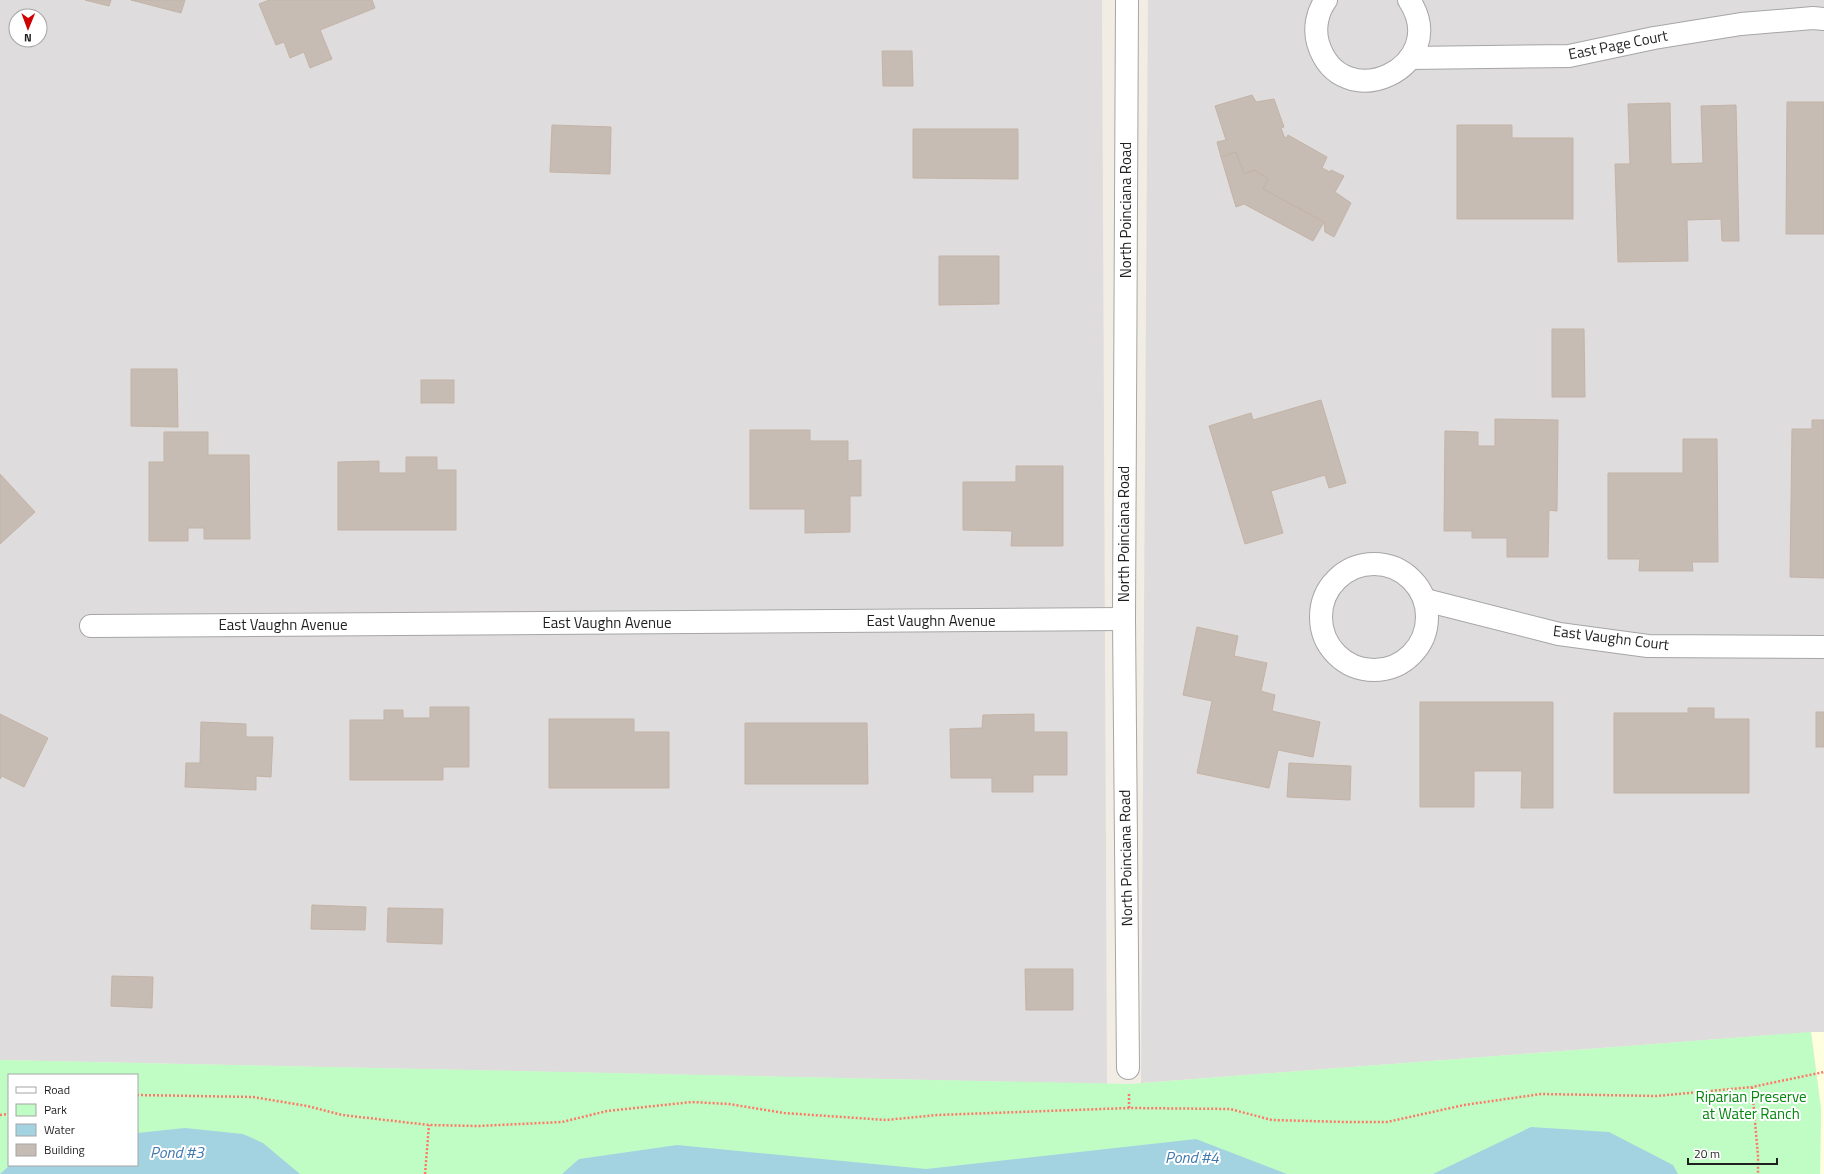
<svg xmlns="http://www.w3.org/2000/svg" width="1824" height="1174" viewBox="0 0 1824 1174" font-family="'Titillium Web',sans-serif">
  <style>
    .residential { fill: #dedcdc; fill-rule: evenodd }
    .education { fill: #ffffe0 }
    .park { fill: #c0fdc4; fill-rule: evenodd }
    .water { fill: #a3d3e1 }
    .building { fill: #c6bcb4; stroke: #c4b3a6 }
    .lines { fill: none; stroke-linecap: round; stroke-linejoin: round }
    .minor-casing { stroke: #a6a6a6; stroke-width: 24 }
    .path { stroke: #ff7768; stroke-width: 2.5; stroke-dasharray: 2 2; stroke-linecap: butt }
    .minor { stroke: #fff; stroke-width: 22 }
    .labels { text-anchor: middle; stroke-width: 4; stroke-linejoin: round; paint-order: stroke }
    .street-label { font-size: 15px; fill: #1f1f1f; stroke: #fff }
    .park-label { font-size: 15px; fill: #04870e; stroke: #fff }
    .water-label { font-size: 16px; font-style: italic; fill: #4179af; stroke: #fff }
  </style>
  <rect width="100%" height="100%" fill="#f1ede5"/>
  <!-- residential -->
  <g class="residential">
    <path d="M0,0H1102L1107,1084L0,1060ZM16,16H40V40H16Z"/>
    <polygon points="1148,0 1824,0 1824,1032 1772,1035 1141,1083"/>
  </g>
  <!-- education -->
  <polygon class="education" points="1811,1032 1824,1032 1824,1174 1820,1174 1821,1109"/>
  <!-- park -->
  <path class="park" d="M1811,1032L1821,1109L1820,1174H0V1060L1129,1084ZM9,1075H137V1165H9Z"/>
  <!-- water -->
  <g class="water">
    <polygon points="1531,1127 1609,1132 1673,1165 1678,1174 1433,1174"/>
    <polygon points="185,1128 243,1134 263,1143 300,1174 0,1174 10,1165 137,1165 137,1133"/>
    <polygon points="1196,1139 1287,1174 562,1174 579,1159 677,1145 926,1169"/>
  </g>
  <!-- building -->
  <g class="building">
    <polygon points="85,0 111,0 109,6"/>
    <polygon points="131,0 185,0 181,13"/>
    <polygon points="269,0 372,0 375,8 320,30 332,59 310,68 304,52 290,58 284,42 276,45 259,4"/>
    <polygon points="882,51 912,51 913,86 883,86"/>
    <polygon points="1252,95 1256,102 1274,99 1284,127 1281,128 1284,136 1286,138 1288,135 1327,157 1322,168 1330,172 1331,170 1344,176 1335,192 1351,203 1334,237 1325,232 1324,222 1263,189 1268,179 1254,170 1244,174 1236,152 1221,157 1217,142 1226,140 1215,106"/>
    <polygon points="1787,102 1824,102 1824,234 1786,234"/>
    <polygon points="1670,103 1671,164 1703,163 1701,106 1736,105 1739,241 1722,241 1721,219 1687,220 1688,261 1618,262 1615,164 1630,164 1628,104"/>
    <polygon points="552,125 611,127 610,174 550,172"/>
    <polygon points="1457,125 1512,125 1512,138 1573,138 1573,219 1457,219"/>
    <polygon points="913,129 1018,129 1018,179 913,178"/>
    <polygon points="1236,152 1244,174 1254,170 1268,179 1263,189 1324,222 1313,241 1244,204 1236,207 1221,157"/>
    <polygon points="939,256 999,256 999,304 939,305"/>
    <polygon points="1552,329 1584,329 1585,397 1552,397"/>
    <polygon points="131,369 177,369 178,427 131,426"/>
    <rect x="421" y="380" width="33" height="23"/>
    <polygon points="1321,400 1346,483 1329,488 1325,475 1271,491 1283,533 1245,544 1209,426 1251,413 1253,420"/>
    <polygon points="1495,419 1558,420 1557,511 1549,510 1548,557 1507,557 1507,538 1472,538 1472,531 1444,531 1445,431 1478,432 1478,446 1495,446"/>
    <polygon points="1812,420 1824,420 1824,578 1790,577 1792,429 1812,429"/>
    <polygon points="750,430 810,430 810,441 848,441 848,461 861,460 861,496 850,496 850,532 805,533 805,509 750,509"/>
    <polygon points="164,432 208,432 208,455 249,455 250,539 204,539 204,528 188,528 188,541 149,541 149,462 164,462"/>
    <polygon points="1683,439 1717,439 1718,562 1692,562 1693,571 1639,571 1640,559 1608,559 1608,473 1683,473"/>
    <polygon points="406,457 437,457 437,470 456,470 456,530 338,530 338,462 379,461 379,473 406,473"/>
    <polygon points="1016,466 1063,466 1063,546 1011,546 1012,531 963,530 963,482 1016,482"/>
    <polygon points="0,474 35,512 0,544"/>
    <polygon points="1197,627 1238,636 1234,656 1267,663 1261,691 1275,695 1272,711 1320,722 1313,757 1278,750 1269,788 1197,773 1212,701 1183,695"/>
    <polygon points="1420,702 1553,702 1553,808 1521,808 1522,771 1474,771 1474,807 1420,807"/>
    <polygon points="430,707 469,707 469,767 443,767 443,780 350,780 350,720 384,720 384,710 403,710 403,718 430,718"/>
    <polygon points="1688,708 1714,708 1714,719 1749,719 1749,793 1614,793 1614,713 1688,713"/>
    <rect x="1816" y="712" width="8" height="35"/>
    <polygon points="0,714 48,738 24,787 2,776 0,779"/>
    <polygon points="1034,714 1034,732 1067,732 1067,775 1033,775 1033,792 992,792 992,778 951,778 950,729 982,728 983,715"/>
    <polygon points="549,719 634,719 634,732 669,732 669,788 549,788"/>
    <polygon points="201,722 246,724 246,737 273,737 271,777 256,776 256,790 185,787 186,763 200,763"/>
    <polygon points="745,723 867,723 868,784 745,784"/>
    <polygon points="1289,763 1351,766 1350,800 1287,797"/>
    <polygon points="312,905 366,907 365,930 311,929"/>
    <polygon points="388,908 443,909 442,944 387,942"/>
    <polygon points="1025,969 1073,969 1073,1010 1026,1010"/>
    <polygon points="112,976 153,977 152,1008 111,1006"/>
  </g>
  <g class="lines">
    <!-- minor casing -->
    <g class="minor-casing">
      <g id="minor">
        <polyline points="1127,0 1124,619 1128,1068"/>
        <path d="M1326,0C1317,12 1314,29 1318,43C1341,119 1453,67 1409,0"/>
        <polyline points="1410,58 1569,56 1654,38 1741,24 1813,18 1824,19"/>
        <circle cx="1374" cy="617" r="53"/>
        <polyline points="1425,600 1559,634 1648,646 1824,647"/>
        <polyline points="91,626 1124,619"/>
      </g>
    </g>
    <!-- path -->
    <g class="path">
      <polyline points="1752,1087 1758,1156 1758,1174"/>
      <polyline points="1129,1094 1129,1108"/>
      <polyline points="137,1095 253,1097 307,1106 342,1115 429,1125 478,1126 562,1122 607,1111 692,1102 729,1104 784,1113 886,1120 937,1115 1129,1108 1230,1109 1272,1120 1345,1122 1387,1122 1464,1105 1541,1094 1657,1096 1752,1087 1824,1072"/>
      <polyline points="0,1115 9,1114"/>
      <polyline points="425,1174 429,1125"/>
    </g>
    <!-- minor -->
    <use href="#minor" class="minor"/>
  </g>
  <g class="labels">
    <!-- street labels -->
    <g class="street-label">
      <text transform="translate(1618 45) rotate(-11)" y="5">East Page Court</text>
      <text transform="translate(1126 210) rotate(-90)" y="5">North Poinciana Road</text>
      <text transform="translate(1124 534) rotate(-90)" y="5">North Poinciana Road</text>
      <text x="931" y="626">East Vaughn Avenue</text>
      <text x="607" y="628">East Vaughn Avenue</text>
      <text x="283" y="630">East Vaughn Avenue</text>
      <text transform="translate(1611 638) rotate(7)" y="5">East Vaughn Court</text>
      <text transform="translate(1126 858) rotate(-91)" y="5">North Poinciana Road</text>
    </g>
    <!-- park labels -->
    <g class="park-label">
      <text x="1751" y="1102">Riparian Preserve<tspan x="1751" dy="17">at Water Ranch</tspan></text>
    </g>
    <!-- water labels -->
    <g class="water-label">
      <text x="177" y="1158">Pond #3</text>
      <text x="1192" y="1163">Pond #4</text>
    </g>
  </g>
  <!-- legend -->
  <rect x="8" y="1074" width="130" height="92" fill="#ffffff" stroke="#a5a5a5"/>
  <rect x="16" y="1087" width="20" height="6" fill="#ffffff" stroke="#a5a5a5"/>
  <text x="44" y="1094" font-size="12" fill="#1f1f1f">Road</text>
  <rect x="16" y="1104" width="20" height="12" fill="#c0fdc4" stroke="#a5a5a5"/>
  <text x="44" y="1114" font-size="12" fill="#1f1f1f">Park</text>
  <rect x="16" y="1124" width="20" height="12" fill="#a3d3e1" stroke="#a5a5a5"/>
  <text x="44" y="1134" font-size="12" fill="#1f1f1f">Water</text>
  <rect x="16" y="1144" width="20" height="12" fill="#c6bcb4" stroke="#a5a5a5"/>
  <text x="44" y="1154" font-size="12" fill="#1f1f1f">Building</text>
  <!-- north arrow -->
  <g transform="translate(28 28) rotate(181)"><circle r="19" fill="#ffffff" stroke="#a5a5a5"/>
  <path d="M0-3L7 15L0 10L-7 15Z" fill="#cf0001"/>
  <text y="-6" font-size="11" font-weight="bold" text-anchor="middle" fill="#1f1f1f">N</text>
  </g>
  <!-- scale -->
  <path d="M1688 1158v6h89v-6" fill="none" stroke="#1f1f1f" stroke-width="2"/>
  <text x="1694" y="1158" font-size="12" fill="#1f1f1f" stroke="#ffffff" stroke-width="3" paint-order="stroke">20 m</text>
</svg>
